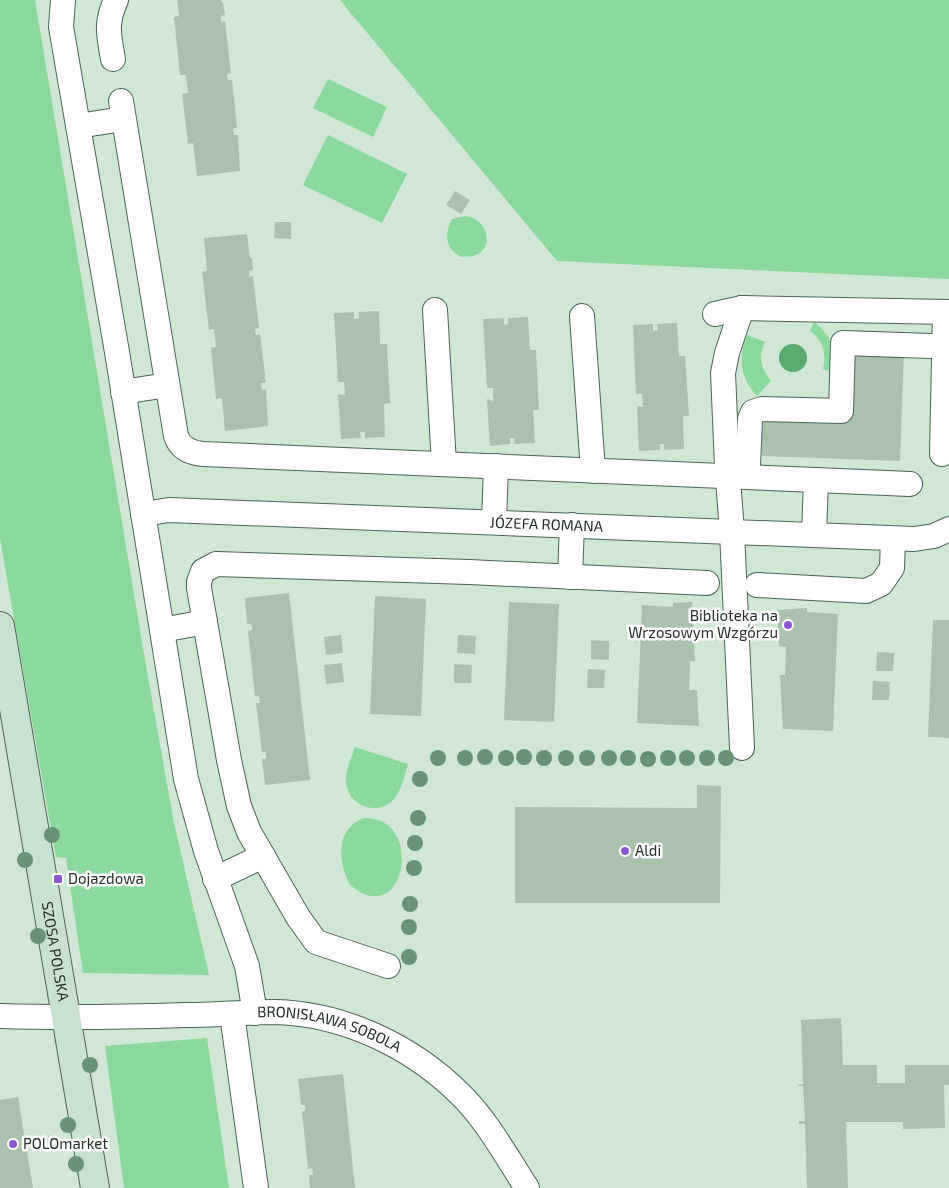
<svg xmlns="http://www.w3.org/2000/svg" width="949" height="1188" viewBox="0 0 949 1188" font-family="'Exo 2',sans-serif">
  <style>
    .green { fill: #8cd99f }
    .water { fill: #5aa970 }
    .building { fill: #aac1ae }
    .lines { fill: none; stroke-linecap: round; stroke-linejoin: round }
    .street-casing { stroke: #4e6453; stroke-width: 26 }
    .secondary-casing { stroke: #4e6453; stroke-width: 30 }
    .street { stroke: #fff; stroke-width: 24 }
    .secondary { stroke: #c8e2d0; stroke-width: 28 }
    .tree { fill: #689376 }
    .poi-dot { fill: #8c57d0; stroke: #fff; stroke-width: 2 }
    .labels { text-anchor: middle; stroke-width: 5; stroke-linejoin: round; paint-order: stroke }
    .street-label { font-size: 15px; fill: #262f27; stroke: #fff }
    .poi-label { font-size: 15px; fill: #262f27; stroke: #fff; text-anchor: start }
  </style>
  <rect width="100%" height="100%" fill="#cfe7d4"/>
  <!-- green -->
  <g class="green">
    <polygon points="0,0 35,0 145,660 174,823 209,975 83,973 66,858 56,857 0,539"/>
    <polygon points="340,0 949,0 949,279 557,261"/>
    <polygon points="328,79 387,107 373,137 313,108"/>
    <polygon points="328,135 407,174 382,223 303,185"/>
    <path d="M466,216C488,219 496,249 473,256C469,257 464,256 461,257C445,248 444,234 452,219Z"/>
    <path d="M814,322C834,338 834,348 832,372L823,369C827,353 823,340 810,331Z"/>
    <path d="M747,335L765,342C758,356 761,369 771,381L757,396C740,378 738,358 747,335Z"/>
    <path d="M355,747L408,764C404,776 402,791 393,800C379,815 353,808 347,788C343,775 351,759 355,747Z"/>
    <path d="M364,818C420,816 409,912 364,894C358,891 349,886 347,879C338,857 337,828 364,818Z"/>
    <polygon points="207,1038 229,1188 124,1188 105,1046"/>
  </g>
  <!-- water -->
  <circle class="water" cx="793" cy="358" r="14"/>
  <!-- building -->
  <g class="building">
    <polygon points="177,0 221,0 222,3 223,3 225,15 221,16 221,22 225,21 231,73 227,74 228,80 232,80 237,128 233,128 234,135 238,135 240,171 197,176 193,143 188,144 182,94 188,93 187,85 186,75 180,75 174,17 179,16"/>
    <polygon points="455,191 470,200 461,214 446,205"/>
    <polygon points="275,222 291,222 291,239 274,238"/>
    <polygon points="247,234 250,258 252,258 253,270 249,271 249,277 253,276 259,328 255,329 256,335 260,334 266,383 261,383 262,390 266,389 268,426 225,431 222,398 216,399 211,348 216,347 214,329 209,330 202,272 207,271 204,238"/>
    <polygon points="379,311 380,344 387,344 390,403 384,404 385,437 365,438 365,432 360,432 361,438 341,439 338,394 345,395 344,382 338,382 334,313 354,312 354,319 359,318 359,312"/>
    <polygon points="528,317 530,350 536,350 539,410 533,410 535,443 515,444 514,438 510,438 510,444 490,446 487,399 494,401 493,396 493,388 487,388 483,319 504,318 504,325 508,324 508,318"/>
    <polygon points="677,323 679,356 685,356 689,416 683,416 684,449 664,450 664,444 660,444 660,450 639,451 637,406 643,407 642,394 636,394 633,325 653,324 653,331 658,330 657,324"/>
    <polygon points="853,346 904,348 900,461 762,456 759,414 851,419"/>
    <polygon points="289,593 310,780 265,785 262,759 266,759 266,752 262,752 256,703 260,703 259,696 255,696 248,631 252,630 252,627 251,624 247,624 245,598"/>
    <polygon points="375,596 426,599 421,716 370,714"/>
    <polygon points="509,602 559,604 554,722 504,720"/>
    <polygon points="692,602 695,662 690,661 689,690 697,690 699,726 637,723 642,605 673,607 673,603"/>
    <polygon points="807,608 807,612 838,614 833,731 783,729 780,675 785,675 786,647 779,646 777,610"/>
    <polygon points="933,620 949,620 949,738 928,737"/>
    <polygon points="341,635 343,653 326,655 324,637"/>
    <polygon points="458,635 476,636 475,654 457,653"/>
    <polygon points="591,640 609,641 609,660 591,659"/>
    <polygon points="877,652 894,653 893,671 876,671"/>
    <polygon points="342,663 344,682 326,684 324,665"/>
    <polygon points="454,664 472,665 471,683 454,683"/>
    <polygon points="588,669 605,670 604,688 587,688"/>
    <polygon points="873,681 890,682 889,700 872,700"/>
    <polygon points="697,785 721,786 720,903 515,903 515,807 697,808"/>
    <polygon points="841,1018 843,1065 877,1065 877,1083 905,1083 905,1065 949,1065 949,1085 944,1085 945,1128 903,1129 903,1122 846,1122 848,1188 807,1188 805,1124 799,1124 799,1121 805,1121 803,1086 798,1086 798,1085 803,1084 801,1020"/>
    <polygon points="343,1074 355,1188 310,1188 309,1175 313,1175 312,1168 308,1169 302,1112 305,1111 305,1105 301,1105 298,1079"/>
    <polygon points="18,1097 33,1188 0,1188 0,1100"/>
  </g>
  <g class="lines">
    <!-- street casing -->
    <g class="street-casing">
      <g id="street">
        <polyline points="63,0 61,27 117,352 186,779 206,851 247,966 255,1013"/>
        <path d="M113,59C109,35 105,24 116,0"/>
        <path d="M121,101L176,436C180,448 190,453 203,454L910,484"/>
        <polyline points="78,126 123,119"/>
        <polyline points="435,310 444,464"/>
        <polyline points="715,314 742,308 949,312"/>
        <polyline points="582,316 593,471"/>
        <polyline points="123,392 167,385"/>
        <polyline points="942,454 945,312"/>
        <polyline points="727,465 723,373 727,353 742,308"/>
        <polyline points="732,465 727,465 732,532 742,748"/>
        <polyline points="748,465 750,419 753,412 762,409 841,411 843,343 931,346"/>
        <path id="s1" d="M143,514L169,510L914,539L934,536L949,529"/>
        <polyline points="494,522 496,466"/>
        <polyline points="814,535 816,480"/>
        <polyline points="570,577 572,525"/>
        <polyline points="757,585 866,591 881,584 892,568 893,539"/>
        <polyline points="205,622 229,760 239,806 249,832 298,917 316,942 388,966"/>
        <polyline points="162,630 205,622 199,588 199,582 203,571 216,564 469,572 707,583"/>
        <polyline points="215,879 263,856"/>
        <polyline points="232,1014 256,1188"/>
        <path id="s2" d="M0,1016C62,1018 124,1017 185,1015C216,1015 246,1012 276,1012C344,1014 411,1046 459,1093C487,1120 506,1156 527,1188"/>
      </g>
    </g>
    <!-- secondary casing -->
    <g class="secondary-casing">
      <g id="secondary">
        <path id="s3" d="M0,626L95,1188"/>
      </g>
    </g>
    <!-- street -->
    <use href="#street" class="street"/>
    <!-- secondary -->
    <use href="#secondary" class="secondary"/>
  </g>
  <!-- trees -->
  <g class="tree">
    <circle cx="485" cy="757" r="8"/>
    <circle cx="524" cy="757" r="8"/>
    <circle cx="438" cy="758" r="8"/>
    <circle cx="465" cy="758" r="8"/>
    <circle cx="506" cy="758" r="8"/>
    <circle cx="544" cy="758" r="8"/>
    <circle cx="566" cy="758" r="8"/>
    <circle cx="587" cy="758" r="8"/>
    <circle cx="609" cy="758" r="8"/>
    <circle cx="628" cy="758" r="8"/>
    <circle cx="668" cy="758" r="8"/>
    <circle cx="687" cy="758" r="8"/>
    <circle cx="707" cy="758" r="8"/>
    <circle cx="726" cy="758" r="8"/>
    <circle cx="648" cy="759" r="8"/>
    <circle cx="420" cy="779" r="8"/>
    <circle cx="418" cy="818" r="8"/>
    <circle cx="52" cy="835" r="8"/>
    <circle cx="415" cy="843" r="8"/>
    <circle cx="25" cy="860" r="8"/>
    <circle cx="414" cy="868" r="8"/>
    <circle cx="410" cy="904" r="8"/>
    <circle cx="409" cy="927" r="8"/>
    <circle cx="38" cy="936" r="8"/>
    <circle cx="409" cy="957" r="8"/>
    <circle cx="90" cy="1065" r="8"/>
    <circle cx="68" cy="1125" r="8"/>
    <circle cx="76" cy="1164" r="8"/>
  </g>
  <!-- markers -->
  <g class="poi-dot">
    <circle cx="788" cy="625" r="5"/>
    <circle cx="625" cy="851" r="5"/>
    <rect x="53" y="874" width="10" height="10" rx="2.5"/>
    <circle cx="13" cy="1144" r="5"/>
  </g>
  <g class="labels">
    <!-- street labels -->
    <g class="street-label">
      <text dy="5" stroke="none"><textPath href="#s1" startOffset="404">JÓZEFA ROMANA</textPath></text>
      <text dy="5" stroke="none"><textPath href="#s3" startOffset="330">SZOSA POLSKA</textPath></text>
      <text dy="5" stroke="none"><textPath href="#s2" startOffset="332">BRONISŁAWA SOBOLA</textPath></text>
    </g>
    <!-- poi labels -->
    <g class="poi-label">
      <text x="778" y="621" text-anchor="end">Biblioteka na<tspan x="778" dy="17">Wrzosowym Wzgórzu</tspan></text>
      <text x="635" y="856">Aldi</text>
      <text x="68" y="884">Dojazdowa</text>
      <text x="23" y="1149">POLOmarket</text>
    </g>
  </g>
</svg>
